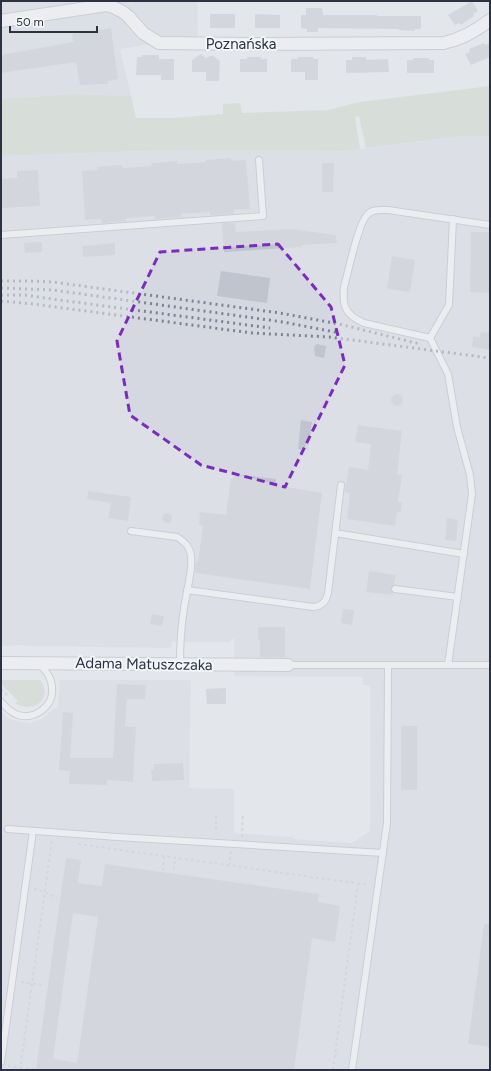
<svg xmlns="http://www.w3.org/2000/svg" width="491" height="1071" viewBox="0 0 491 1071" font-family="Figtree,sans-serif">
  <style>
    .built { fill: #d5d8e0 }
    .green { fill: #c7d5c4 }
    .building { fill: #c0c4ce; fill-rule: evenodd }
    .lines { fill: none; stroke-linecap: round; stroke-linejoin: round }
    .service-casing { stroke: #acb0b9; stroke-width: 8 }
    .minor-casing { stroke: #acb0b9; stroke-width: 14 }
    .path { stroke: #c1c4ca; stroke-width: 2; stroke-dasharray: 3 3; stroke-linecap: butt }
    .service { stroke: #f6f7f9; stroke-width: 6 }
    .minor { stroke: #f6f7f9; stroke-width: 12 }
    .rail { stroke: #7c8495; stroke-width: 3; stroke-dasharray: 2 4; stroke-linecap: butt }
    .marked { fill: none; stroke: #7b2cbf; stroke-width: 3; stroke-dasharray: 8 5; stroke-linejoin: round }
    .labels { text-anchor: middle; stroke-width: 4; stroke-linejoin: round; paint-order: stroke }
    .street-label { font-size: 15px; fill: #2b3243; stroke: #f3f5f8 }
  </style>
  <rect width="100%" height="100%" fill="#e3e6eb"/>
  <!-- built -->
  <g class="built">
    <polygon points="1,1 197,1 198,36 120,49 131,96 73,94 1,99"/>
    <polygon points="462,136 490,136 490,1070 1,1070 1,711 8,718 19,722 32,723 42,719 54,708 58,708 60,680 191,680 189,788 234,789 234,833 293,837 293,839 352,843 370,831 370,685 363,685 363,677 234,676 234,638 229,642 172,642 171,648 28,646 23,645 1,646 1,156 173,150 346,151"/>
  </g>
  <!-- green -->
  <g class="green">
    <polygon points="490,86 490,136 462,136 366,148 359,116 355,117 360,149 347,151 173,150 1,156 1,99 73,94 131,96 136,118 173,118 223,114 223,104 240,103 242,113 327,110 360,102"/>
    <path d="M1,680H40C54,698 33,715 15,703L18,701L1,684Z"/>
  </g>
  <!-- building -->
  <g class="building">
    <polygon points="472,1 478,11 473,14 474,16 461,25 459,23 455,25 448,15"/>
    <polygon points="306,8 322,8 323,15 377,15 377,16 421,16 421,29 415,29 415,31 399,30 399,29 318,28 318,32 307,32 307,29 301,28 301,15 306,15"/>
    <rect x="210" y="14" width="25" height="14"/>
    <polygon points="255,14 280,15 280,28 255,28"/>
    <polygon points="111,28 118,79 108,81 108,84 80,85 76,62 1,73 1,55 73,42 72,34"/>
    <polygon points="484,43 485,45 490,43 490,57 471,65 465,54 470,52 469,49"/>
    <polygon points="201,54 206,58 210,56 213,56 220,61 219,81 206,81 206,72 192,72 192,60"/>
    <polygon points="142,55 159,55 159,59 174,59 174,80 161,80 161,75 136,75 137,57 142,57"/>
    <polygon points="247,57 261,57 261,59 267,59 267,72 240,72 240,59 247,59"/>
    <polygon points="298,57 313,57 313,59 318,59 318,80 305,80 305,72 291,72 291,59 298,59"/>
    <polygon points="352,57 366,57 366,60 388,59 389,72 346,73 346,60 352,60"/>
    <polygon points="413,58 429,58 429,60 434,60 434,73 407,73 407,60 413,60"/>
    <polygon points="231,158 231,161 246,160 250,209 234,210 234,214 210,215 210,212 181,214 181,217 155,219 155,216 126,218 126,221 102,223 101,219 85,220 82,171 98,170 97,167 122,165 122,168 152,166 151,163 177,161 177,164 206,162 206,160"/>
    <polygon points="322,163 334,163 333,192 322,192"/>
    <polygon points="38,170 40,206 1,208 1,179 17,178 17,171"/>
    <polygon points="222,223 235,223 236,232 290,229 336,235 337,243 302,245 302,247 224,252"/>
    <polygon points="471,232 490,232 490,293 470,292"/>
    <polygon points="42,242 42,252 25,253 24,243"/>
    <polygon points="115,243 115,255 83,257 82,246"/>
    <polygon points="392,256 415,260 410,292 387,289"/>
    <polygon points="221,271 270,278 267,303 217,296"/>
    <polygon points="481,332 490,333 490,350 472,347 473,336 480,337"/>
    <polygon points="316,344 326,346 324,358 315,356 314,346 316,346"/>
    <circle cx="397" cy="400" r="6"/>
    <polygon points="301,420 312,422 308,450 298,449"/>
    <polygon points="358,425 402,431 397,474 402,475 398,502 402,503 401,512 397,512 395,526 347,519 350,493 345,492 349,467 368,470 371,444 355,442"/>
    <polygon points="234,474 276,479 275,485 322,493 310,589 195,573 196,561 198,562 203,526 199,525 200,512 226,515 231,479 233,479"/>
    <polygon points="88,491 131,497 128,521 108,518 111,503 87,499"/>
    <circle cx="167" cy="518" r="5"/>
    <polygon points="447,518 458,520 456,541 445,540"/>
    <polygon points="369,571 396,575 394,585 391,588 393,595 366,592"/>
    <polygon points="343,609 354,610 352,625 341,623"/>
    <polygon points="152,614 164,616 162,626 150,624"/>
    <polygon points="258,627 285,627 285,657 260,657 260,640 258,640"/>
    <polygon points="117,684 146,685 145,699 127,699 125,726 136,727 133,782 107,780 107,785 69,784 70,771 59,770 63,712 73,713 70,758 113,758"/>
    <polygon points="226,688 226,704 207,704 206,689"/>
    <rect x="401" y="726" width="16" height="64"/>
    <polygon points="183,763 184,780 152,781 151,770 154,770 154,764"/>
    <path d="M66,858L81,860L78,883L102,886L105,864L319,894L318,902L340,906L335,942L312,938L294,1070H36ZM73,913L98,917L77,1063L53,1059Z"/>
    <polygon points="484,924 490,925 490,1047 468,1044"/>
  </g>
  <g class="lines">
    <!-- service casing -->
    <g class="service-casing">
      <g id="service">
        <polyline points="1,235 263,216 259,160"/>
        <polyline points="430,338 449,305 453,219"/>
        <path d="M131,531L177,537C185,542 190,547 191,556C193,569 186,595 184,608C181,627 180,645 180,664"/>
        <polyline points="335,533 464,554"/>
        <polyline points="395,589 458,597"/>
        <path d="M187,590L313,607C322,606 326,602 328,593L341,485"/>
        <polyline points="288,665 490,665"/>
        <path d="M448,665L472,494L470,475L457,427L448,374L430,338L364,323C346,315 342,307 344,287C348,273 358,224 367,215C372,209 380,210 388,210L490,225"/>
        <path d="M1,702C6,707 11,713 18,715C35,720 54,706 52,688C52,678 46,671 39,664"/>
        <polyline points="8,829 117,837 383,853"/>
        <polyline points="1,1062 33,831"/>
        <polyline points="352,1070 387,823 388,665"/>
      </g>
    </g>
    <!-- minor casing -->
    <g class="minor-casing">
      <g id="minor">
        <path d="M1,21L106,5L111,6L123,12L129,17L143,33L159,43L259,44L444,43C462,39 476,31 490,20"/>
        <polyline points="1,663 288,665"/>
      </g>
    </g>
    <!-- path -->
    <g class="path">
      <polyline points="1,689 7,695"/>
      <polyline points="216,815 216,834"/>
      <polyline points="242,837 243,814"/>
      <polyline points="78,844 369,885"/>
      <polyline points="229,866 231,851"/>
      <polyline points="174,870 175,858"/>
      <polyline points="163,871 164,857"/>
      <polyline points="34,889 45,892 57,898"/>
      <polyline points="21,982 44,985"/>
      <polyline points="8,1066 36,1069"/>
      <polyline points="20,1070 52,840"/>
      <polyline points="333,1070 358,884"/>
    </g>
    <!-- service -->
    <use href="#service" class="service"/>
    <!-- minor -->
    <use href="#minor" class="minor"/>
    <!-- rail -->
    <g class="rail">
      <polyline points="1,281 28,281 53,282 280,313 339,324 420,344"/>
      <polyline points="1,288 53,290 283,322 340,333"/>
      <polyline points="1,295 25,295 52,299 270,328"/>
      <polyline points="1,301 33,304 252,333 329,337 490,358"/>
    </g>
  </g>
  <!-- marked area -->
  <path d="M0 0H491V1071H0ZM278,244L331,307L345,365L285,487L201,465L130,415L117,341L160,252Z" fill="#e3e6eb" fill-opacity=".55" fill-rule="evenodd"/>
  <path class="marked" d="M278,244L331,307L345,365L285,487L201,465L130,415L117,341L160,252Z"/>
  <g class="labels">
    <!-- street labels -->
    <g class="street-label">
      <text x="241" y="49">Poznańska</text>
      <text transform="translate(144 664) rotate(1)" y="5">Adama Matuszczaka</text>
    </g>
  </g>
  <!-- border -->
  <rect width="491" height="1071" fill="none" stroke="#2b3243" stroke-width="4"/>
  <!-- scale -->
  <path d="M10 26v6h87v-6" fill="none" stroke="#2b3243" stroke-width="2"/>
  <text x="16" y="26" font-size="12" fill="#2b3243" stroke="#f3f5f8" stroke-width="3" paint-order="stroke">50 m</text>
</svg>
